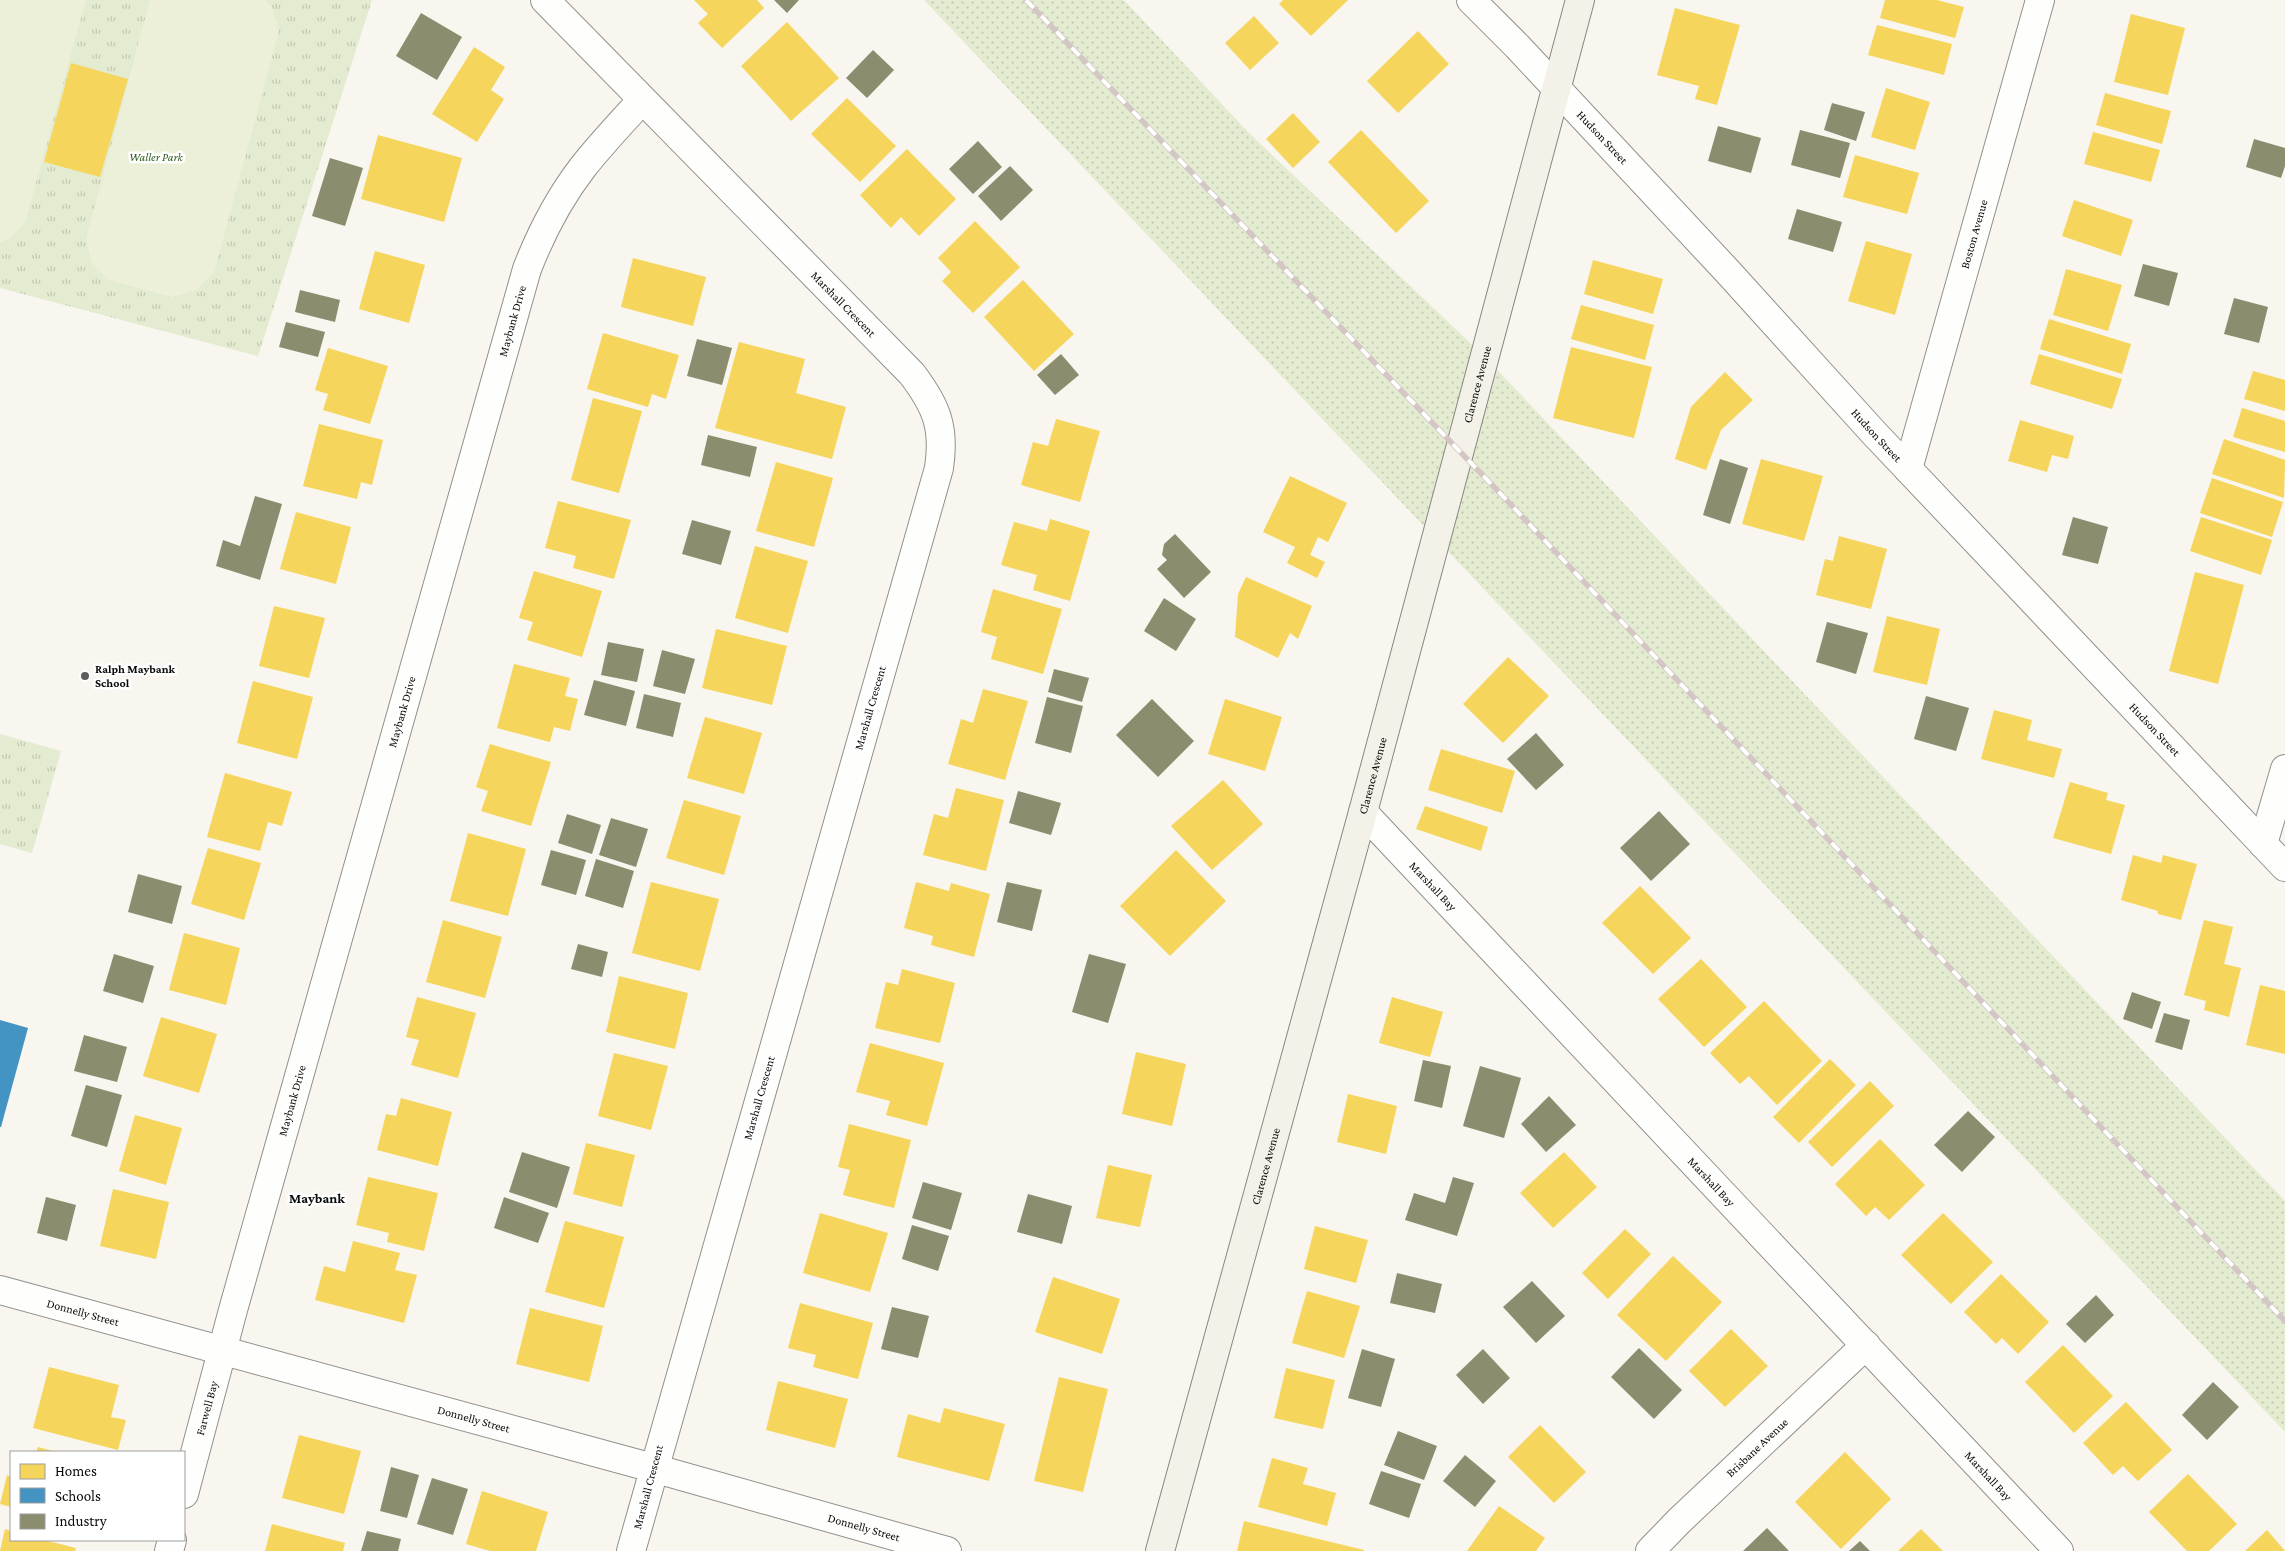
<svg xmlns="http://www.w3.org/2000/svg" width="2285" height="1551" viewBox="0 0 2285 1551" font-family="'Crimson Pro',serif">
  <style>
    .grass { fill: url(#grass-dots) }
    .park { fill: url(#park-tufts) }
    .pitch { fill: #ecf0d9 }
    .homes { fill: #f6d55c }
    .schools { fill: #4393c3 }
    .industry { fill: #8c8c6e }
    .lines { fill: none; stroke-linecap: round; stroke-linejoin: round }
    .street-casing { stroke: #91908d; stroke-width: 30 }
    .secondary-casing { stroke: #888783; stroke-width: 30 }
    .street { stroke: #fefefc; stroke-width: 28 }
    .secondary { stroke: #f3f1e8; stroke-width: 28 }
    .rail-casing { stroke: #d4c6c5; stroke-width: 5.5 }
    .rail { stroke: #fff; stroke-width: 4; stroke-dasharray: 11; stroke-linecap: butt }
    .poi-dot { fill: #5d5d5a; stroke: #fff; stroke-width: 2 }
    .labels { text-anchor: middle; stroke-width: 5; stroke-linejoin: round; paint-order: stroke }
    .street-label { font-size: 12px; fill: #0a0a0a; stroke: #fff }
    .park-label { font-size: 12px; font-style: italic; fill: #315c21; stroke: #fff }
    .poi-label { font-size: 12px; font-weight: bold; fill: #0a0a0a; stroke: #fff; text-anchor: start }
    .neighbourhood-label { font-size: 14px; font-weight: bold; fill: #0a0a0a; stroke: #fff }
  </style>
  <defs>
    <pattern id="grass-dots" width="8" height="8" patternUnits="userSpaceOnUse" patternTransform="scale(1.25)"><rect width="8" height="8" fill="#e3ecd0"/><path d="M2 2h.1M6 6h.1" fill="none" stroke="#c1c9b1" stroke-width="1.8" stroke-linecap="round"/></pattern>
    <pattern id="park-tufts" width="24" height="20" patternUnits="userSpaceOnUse" patternTransform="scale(1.25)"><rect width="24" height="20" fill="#e3ecd0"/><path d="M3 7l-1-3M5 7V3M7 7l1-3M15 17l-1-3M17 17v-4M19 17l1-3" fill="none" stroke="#c1c9b1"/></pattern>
  </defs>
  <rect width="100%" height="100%" fill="#f8f6ee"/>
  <!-- grass -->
  <polygon class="grass" points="924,0 1124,0 1248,132 1485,357 2285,1201 2285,1432"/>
  <!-- park -->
  <g class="park">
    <polygon points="0,0 372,0 258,356 0,288"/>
    <polygon points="0,734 61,751 32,853 0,844"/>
  </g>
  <!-- pitch -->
  <g class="pitch">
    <polygon points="0,0 86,0 25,223 9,239 0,242"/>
    <polygon points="150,0 265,0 272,7 279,31 214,273 196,290 172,297 109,280 92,263 86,239"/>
  </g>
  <!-- homes -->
  <g class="homes">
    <polygon points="694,0 757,0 764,8 722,48 698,23 708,14"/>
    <polygon points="1283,0 1348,0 1311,36 1279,4"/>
    <polygon points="1885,0 1937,0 1964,7 1955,38 1880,18"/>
    <polygon points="1675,8 1740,25 1717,105 1695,99 1699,86 1657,75"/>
    <polygon points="2131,14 2185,28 2168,95 2114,82"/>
    <polygon points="1254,16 1279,43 1250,70 1225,43"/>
    <polygon points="787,22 839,78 791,121 741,66"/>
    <polygon points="1877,25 1952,44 1944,75 1868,55"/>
    <polygon points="1418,31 1449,64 1398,113 1367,81"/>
    <polygon points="474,47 505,67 491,90 504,99 477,142 432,114"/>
    <polygon points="71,63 128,79 100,177 44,162"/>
    <polygon points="1886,88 1930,102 1915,150 1871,137"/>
    <polygon points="2105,93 2171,111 2162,144 2096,125"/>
    <polygon points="847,98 896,146 860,182 811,134"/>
    <polygon points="1293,113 1320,142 1293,168 1266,139"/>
    <polygon points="1361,130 1429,201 1396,233 1328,162"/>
    <polygon points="2093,132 2160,150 2151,182 2084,164"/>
    <polygon points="378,135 462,158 444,222 361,199"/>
    <polygon points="907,149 956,199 919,236 901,217 891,228 860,195"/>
    <polygon points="1855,155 1919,173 1907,214 1843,197"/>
    <polygon points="2074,200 2133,220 2121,256 2062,236"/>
    <polygon points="975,221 1020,267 973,313 942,281 951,272 938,258"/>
    <polygon points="1866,241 1912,254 1895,315 1848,301"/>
    <polygon points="375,251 425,265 409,323 359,309"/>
    <polygon points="633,258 706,277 693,326 621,307"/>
    <polygon points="1593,260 1663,279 1653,314 1584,294"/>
    <polygon points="2066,269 2122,285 2108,331 2053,315"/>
    <polygon points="1023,280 1074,334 1034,371 984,317"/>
    <polygon points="1581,305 1654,325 1645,360 1571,339"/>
    <polygon points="2049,319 2131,344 2122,374 2040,349"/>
    <polygon points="603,333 679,355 666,399 652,394 648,407 587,389"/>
    <polygon points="739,342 805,359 796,393 846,407 832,459 715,428"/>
    <polygon points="1571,347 1652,367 1634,438 1553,418"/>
    <polygon points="328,348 388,366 370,424 323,410 328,394 315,390"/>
    <polygon points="2039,354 2122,379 2112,409 2030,384"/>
    <polygon points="2253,371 2285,380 2285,411 2244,399"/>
    <polygon points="1725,372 1753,400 1721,430 1706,470 1675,459 1691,407"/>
    <polygon points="593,398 642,411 619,493 571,480"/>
    <polygon points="2242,408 2285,421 2285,452 2233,437"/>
    <polygon points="1056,419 1100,431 1080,502 1021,485 1033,442 1048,446"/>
    <polygon points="2020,420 2074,436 2068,459 2052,455 2047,472 2008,461"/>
    <polygon points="319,424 383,440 372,485 361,482 357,499 303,486"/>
    <polygon points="2224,439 2285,460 2284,498 2212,474"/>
    <polygon points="1761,459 1823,476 1804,541 1742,524"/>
    <polygon points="776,462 833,478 814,547 756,531"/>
    <polygon points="1290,476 1347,503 1328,542 1318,537 1310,555 1325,562 1317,578 1287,563 1295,547 1263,532"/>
    <polygon points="2212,478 2283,502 2272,537 2200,513"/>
    <polygon points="558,501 631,520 614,579 573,568 576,556 545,548"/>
    <polygon points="296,512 351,527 336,584 280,569"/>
    <polygon points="2201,517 2272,540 2261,575 2190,551"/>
    <polygon points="1050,519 1090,531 1070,601 1033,590 1037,575 1001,565 1014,522 1047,531"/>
    <polygon points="1839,536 1887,549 1871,609 1816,595 1825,559 1833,561"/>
    <polygon points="755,546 808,561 788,633 735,618"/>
    <polygon points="534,571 602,591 582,657 527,640 533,622 519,618"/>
    <polygon points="2195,572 2244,585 2218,684 2169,671"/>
    <polygon points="1246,577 1312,606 1298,639 1290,633 1278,658 1235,637 1238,594"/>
    <polygon points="993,589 1062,609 1043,674 991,659 997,637 981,632"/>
    <polygon points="274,606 325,618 309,678 259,666"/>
    <polygon points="1887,616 1940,629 1927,685 1873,672"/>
    <polygon points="716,629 787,646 772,705 702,688"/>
    <polygon points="1508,657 1549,696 1503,743 1463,704"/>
    <polygon points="514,664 570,678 565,696 578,699 570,731 554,727 550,742 497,728"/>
    <polygon points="253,681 313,697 297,759 237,743"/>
    <polygon points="983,689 1028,701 1005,780 948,764 961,719 973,723"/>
    <polygon points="1225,699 1282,717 1265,771 1208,754"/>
    <polygon points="1994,710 2032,720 2027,740 2062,749 2054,778 1981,759"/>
    <polygon points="705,717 762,733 744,794 687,778"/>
    <polygon points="490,744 551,762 531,826 481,811 488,791 476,787"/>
    <polygon points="1441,749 1515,771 1502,813 1428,790"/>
    <polygon points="225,773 292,792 282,826 268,822 260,851 207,837"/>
    <polygon points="1223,780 1263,824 1212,870 1171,826"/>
    <polygon points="2070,782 2108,793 2106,800 2125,805 2111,854 2053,838"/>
    <polygon points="956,788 1004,800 986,871 923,855 934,814 948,818"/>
    <polygon points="684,800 741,816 724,875 666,858"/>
    <polygon points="1425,806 1488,827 1481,851 1416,829"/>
    <polygon points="468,833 526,849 508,916 450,901"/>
    <polygon points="208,848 261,863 244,920 191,904"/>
    <polygon points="1176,850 1226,901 1170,956 1120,906"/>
    <polygon points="2133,855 2161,863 2163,855 2197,864 2181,920 2158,914 2158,911 2121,900"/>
    <polygon points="651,882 719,899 700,971 632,953"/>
    <polygon points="916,882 949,891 951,883 990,894 974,957 931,945 933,936 904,928"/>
    <polygon points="1640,886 1691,938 1653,974 1602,923"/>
    <polygon points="443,920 502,937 485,998 426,982"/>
    <polygon points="2204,920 2233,927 2224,964 2241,968 2229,1017 2204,1010 2206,1001 2184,995"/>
    <polygon points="184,933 240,948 226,1005 169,990"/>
    <polygon points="1701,959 1747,1007 1704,1047 1658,999"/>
    <polygon points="902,969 955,983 940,1043 875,1028 886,982 898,985"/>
    <polygon points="619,976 688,993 675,1049 606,1032"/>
    <polygon points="2260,985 2285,991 2285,1054 2246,1045"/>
    <polygon points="417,997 476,1013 458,1078 411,1065 419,1040 406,1037"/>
    <polygon points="1392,997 1443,1012 1430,1057 1379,1043"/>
    <polygon points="1764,1001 1822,1061 1777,1105 1749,1076 1740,1084 1710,1053"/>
    <polygon points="161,1017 217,1034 199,1093 143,1076"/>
    <polygon points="870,1043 944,1063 927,1126 886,1115 890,1101 856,1092"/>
    <polygon points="1136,1052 1186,1064 1172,1126 1122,1114"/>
    <polygon points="614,1053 668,1066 651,1130 598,1116"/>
    <polygon points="1830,1059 1856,1085 1799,1143 1773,1117"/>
    <polygon points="1870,1081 1894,1106 1832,1167 1808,1142"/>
    <polygon points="1348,1094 1397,1106 1386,1154 1337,1142"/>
    <polygon points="401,1098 452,1112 438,1166 377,1150 386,1114 396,1116"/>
    <polygon points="135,1115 182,1128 166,1185 119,1171"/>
    <polygon points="849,1124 911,1140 894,1208 843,1195 850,1170 838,1167"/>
    <polygon points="1880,1139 1925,1185 1889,1220 1875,1207 1866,1216 1835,1184"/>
    <polygon points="586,1143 635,1155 622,1207 573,1194"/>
    <polygon points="1564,1152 1597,1187 1553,1228 1520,1193"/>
    <polygon points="1108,1165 1152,1175 1140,1227 1096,1218"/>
    <polygon points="368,1177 438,1193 424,1251 387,1242 389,1233 356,1225"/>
    <polygon points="113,1189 169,1202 156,1259 100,1246"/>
    <polygon points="820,1213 888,1233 870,1292 803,1273"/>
    <polygon points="1943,1213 1993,1262 1951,1304 1901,1255"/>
    <polygon points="565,1221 624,1237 604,1308 545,1292"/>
    <polygon points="1315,1226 1368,1240 1356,1283 1304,1269"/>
    <polygon points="1625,1229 1651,1254 1608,1299 1582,1273"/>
    <polygon points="353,1241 400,1253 395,1270 417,1275 404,1323 315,1300 324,1266 345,1272"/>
    <polygon points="1673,1256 1722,1302 1666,1361 1617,1315"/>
    <polygon points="2001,1274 2049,1322 2018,1354 2002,1338 1996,1344 1964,1312"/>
    <polygon points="1053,1277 1120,1299 1102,1354 1035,1332"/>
    <polygon points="1307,1291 1360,1306 1344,1358 1292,1343"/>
    <polygon points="800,1303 873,1323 858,1379 813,1367 816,1355 788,1348"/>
    <polygon points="530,1308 603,1326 589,1382 516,1364"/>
    <polygon points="1731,1329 1768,1366 1725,1407 1689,1371"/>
    <polygon points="2063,1345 2113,1396 2074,1433 2025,1382"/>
    <polygon points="49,1367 119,1385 111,1417 126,1420 118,1450 33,1428"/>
    <polygon points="1286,1368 1335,1380 1323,1429 1274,1418"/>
    <polygon points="1059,1377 1108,1389 1083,1492 1034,1481"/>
    <polygon points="778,1381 848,1399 835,1448 766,1430"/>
    <polygon points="2126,1402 2172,1450 2138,1481 2123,1466 2113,1475 2083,1443"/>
    <polygon points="944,1408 1005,1424 989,1481 897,1457 908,1414 940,1423"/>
    <polygon points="1540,1425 1586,1472 1554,1503 1508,1457"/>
    <polygon points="299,1435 361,1451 344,1514 282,1498"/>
    <polygon points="38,1447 56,1452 36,1452"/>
    <polygon points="1845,1452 1891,1499 1841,1549 1795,1502"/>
    <polygon points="1272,1458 1308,1468 1303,1484 1336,1493 1327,1526 1258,1507"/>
    <polygon points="2188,1474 2237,1524 2209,1551 2187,1551 2149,1512"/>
    <polygon points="7,1475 11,1477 11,1507 0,1504"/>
    <polygon points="482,1491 548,1512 536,1551 490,1551 466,1544"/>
    <polygon points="1499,1506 1545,1538 1536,1551 1467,1551"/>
    <polygon points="1244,1521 1364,1550 1364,1551 1237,1551"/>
    <polygon points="272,1524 345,1543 343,1551 265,1551"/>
    <polygon points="5,1529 11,1531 11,1540 44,1540 76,1548 75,1551 0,1551"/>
    <polygon points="1921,1529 1943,1551 1898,1551"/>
    <polygon points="2267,1530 2285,1551 2245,1551"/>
  </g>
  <!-- schools -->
  <polygon class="schools" points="0,1020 28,1028 1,1127 0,1127"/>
  <!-- industry -->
  <g class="industry">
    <polygon points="774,0 799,0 787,13"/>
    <polygon points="421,13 462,37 437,80 396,56"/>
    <polygon points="873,50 894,70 867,98 846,78"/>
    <polygon points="1832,103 1865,112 1856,141 1824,130"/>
    <polygon points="1718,126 1761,138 1751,173 1708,161"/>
    <polygon points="1800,130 1850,143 1840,178 1791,165"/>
    <polygon points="2254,139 2285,148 2285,166 2281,178 2246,167"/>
    <polygon points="978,141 1002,167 973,194 949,169"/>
    <polygon points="330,158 363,168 345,226 312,216"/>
    <polygon points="1010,166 1033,190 1001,221 978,196"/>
    <polygon points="1797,209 1842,222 1833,252 1788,239"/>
    <polygon points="2143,264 2178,273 2169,306 2134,296"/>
    <polygon points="300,290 340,300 335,322 295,312"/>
    <polygon points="2234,298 2268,307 2259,343 2224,334"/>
    <polygon points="286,322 325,332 318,357 279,347"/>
    <polygon points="697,339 732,348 722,385 687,376"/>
    <polygon points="1061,354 1079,375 1055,395 1037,375"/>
    <polygon points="708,435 757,447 750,477 701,465"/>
    <polygon points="1720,459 1748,468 1730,524 1703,515"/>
    <polygon points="255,496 282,504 260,580 216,566 223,540 240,546"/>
    <polygon points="2073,517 2108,527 2098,564 2062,555"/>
    <polygon points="692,520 731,531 721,565 682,554"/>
    <polygon points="1175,534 1211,572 1184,598 1157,569 1167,560 1162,555 1164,544"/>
    <polygon points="1164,598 1196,619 1176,651 1144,631"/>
    <polygon points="1827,622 1868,633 1856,674 1816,662"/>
    <polygon points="608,642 644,649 637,682 601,675"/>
    <polygon points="662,650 695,659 685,694 653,686"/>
    <polygon points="1054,669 1089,678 1082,702 1048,692"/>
    <polygon points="594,680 635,691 626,726 584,715"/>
    <polygon points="644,694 681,703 673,737 636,728"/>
    <polygon points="1926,696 1969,708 1956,751 1914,739"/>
    <polygon points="1047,697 1083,706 1071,753 1035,743"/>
    <polygon points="1152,699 1194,741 1158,777 1116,735"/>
    <polygon points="1536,733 1564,765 1536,790 1507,759"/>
    <polygon points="1018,791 1061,803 1051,835 1009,823"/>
    <polygon points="1659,811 1690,844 1651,881 1620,848"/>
    <polygon points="567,814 601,825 592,854 558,843"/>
    <polygon points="611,818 648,829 636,867 599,855"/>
    <polygon points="551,850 586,860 576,895 541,885"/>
    <polygon points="596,859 634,871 623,908 585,896"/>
    <polygon points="138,874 182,886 172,924 128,912"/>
    <polygon points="1007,882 1042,890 1032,931 997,922"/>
    <polygon points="578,944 608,952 602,977 571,969"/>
    <polygon points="114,954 154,966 143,1003 103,991"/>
    <polygon points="1089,954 1126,964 1108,1023 1072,1012"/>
    <polygon points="2132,992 2161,1002 2152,1029 2123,1019"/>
    <polygon points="2164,1013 2190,1020 2182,1050 2155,1042"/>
    <polygon points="84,1035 127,1047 117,1082 74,1071"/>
    <polygon points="1423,1060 1451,1066 1442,1108 1414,1101"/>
    <polygon points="1480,1066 1521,1078 1504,1138 1463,1126"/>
    <polygon points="86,1085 122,1095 107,1147 71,1136"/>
    <polygon points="1549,1096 1576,1125 1546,1152 1521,1124"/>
    <polygon points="1968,1111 1995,1137 1962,1172 1934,1145"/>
    <polygon points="522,1152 570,1167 557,1208 509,1192"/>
    <polygon points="1453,1177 1474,1183 1457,1236 1405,1220 1414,1193 1445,1203"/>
    <polygon points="923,1182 962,1193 951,1230 912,1218"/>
    <polygon points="1028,1194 1072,1206 1062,1244 1017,1232"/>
    <polygon points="46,1197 76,1205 67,1241 37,1233"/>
    <polygon points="504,1197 549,1213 538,1243 494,1228"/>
    <polygon points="912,1225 949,1236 938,1271 902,1259"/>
    <polygon points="1397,1273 1442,1284 1435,1313 1390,1303"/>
    <polygon points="1532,1281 1565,1316 1536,1343 1503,1307"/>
    <polygon points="2096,1295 2114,1315 2085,1343 2066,1324"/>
    <polygon points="892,1307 929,1316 918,1358 881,1349"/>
    <polygon points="1639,1348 1682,1390 1654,1419 1611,1377"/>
    <polygon points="1362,1349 1395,1359 1381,1407 1348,1398"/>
    <polygon points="1483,1349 1510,1378 1483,1404 1456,1375"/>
    <polygon points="2213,1382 2239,1407 2207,1440 2182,1415"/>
    <polygon points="1398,1431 1437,1446 1424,1480 1384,1465"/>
    <polygon points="1465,1455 1496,1481 1475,1507 1443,1481"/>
    <polygon points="391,1467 419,1475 407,1518 380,1511"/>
    <polygon points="1381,1471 1421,1484 1409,1518 1369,1504"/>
    <polygon points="432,1478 468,1489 453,1535 417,1524"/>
    <polygon points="1767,1528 1789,1551 1743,1551"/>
    <polygon points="367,1531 401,1539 398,1551 361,1551"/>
    <polygon points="1860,1541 1870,1551 1849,1551"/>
  </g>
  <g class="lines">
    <!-- street casing -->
    <g class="street-casing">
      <g id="street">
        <path id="s1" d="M545,0L912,374C937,407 945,428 939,468L631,1551"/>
        <path id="s2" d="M1471,0L1517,46L1729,273L1873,432L2285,867"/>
        <path id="s3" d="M1908,469L2040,0"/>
        <path id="s4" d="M1363,812L2059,1551"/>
        <polyline points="2263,844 2285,769"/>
        <path id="s5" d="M0,1290L653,1468L947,1551"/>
        <path id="s6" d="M184,1494L233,1310L527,269C541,233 559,198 583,167C601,144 622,122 642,100"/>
        <polyline points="169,1551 172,1540"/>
        <path id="s7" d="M1650,1551L1679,1521L1866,1345"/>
      </g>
    </g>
    <!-- secondary casing -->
    <g class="secondary-casing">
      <g id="secondary">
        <path id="s8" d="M1160,1551L1363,812L1580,0"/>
      </g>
    </g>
    <!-- street -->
    <use href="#street" class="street"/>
    <!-- secondary -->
    <use href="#secondary" class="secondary"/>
    <!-- rail casing -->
    <g class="rail-casing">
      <polyline id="rail" points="1026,0 1495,488 2285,1321"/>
    </g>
    <!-- rail -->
    <use href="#rail" class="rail"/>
  </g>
  <!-- markers -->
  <circle class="poi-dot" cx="85" cy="676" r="5"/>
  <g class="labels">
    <!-- street labels -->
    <g class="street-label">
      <text dy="4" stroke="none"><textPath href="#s2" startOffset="190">Hudson Street</textPath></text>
      <text dy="4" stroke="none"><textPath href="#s3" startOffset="244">Boston Avenue</textPath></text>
      <text dy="4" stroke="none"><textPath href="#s1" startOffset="426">Marshall Crescent</textPath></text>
      <text dy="4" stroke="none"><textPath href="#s6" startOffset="1218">Maybank Drive</textPath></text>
      <text dy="4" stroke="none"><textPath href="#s8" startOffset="1209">Clarence Avenue</textPath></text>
      <text dy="4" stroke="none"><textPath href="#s2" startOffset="595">Hudson Street</textPath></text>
      <text transform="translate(870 708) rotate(-74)" y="4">Marshall Crescent</text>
      <text dy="4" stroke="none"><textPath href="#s6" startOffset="812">Maybank Drive</textPath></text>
      <text dy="4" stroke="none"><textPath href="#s2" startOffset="1000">Hudson Street</textPath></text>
      <text dy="4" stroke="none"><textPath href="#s8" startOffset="804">Clarence Avenue</textPath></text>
      <text dy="4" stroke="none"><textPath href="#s4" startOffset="102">Marshall Bay</textPath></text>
      <text transform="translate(759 1098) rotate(-74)" y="4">Marshall Crescent</text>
      <text dy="4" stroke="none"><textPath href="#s6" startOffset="408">Maybank Drive</textPath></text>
      <text dy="4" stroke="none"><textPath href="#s8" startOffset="399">Clarence Avenue</textPath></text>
      <text dy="4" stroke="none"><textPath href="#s4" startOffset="508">Marshall Bay</textPath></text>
      <text dy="4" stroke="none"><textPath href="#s5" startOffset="86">Donnelly Street</textPath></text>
      <text dy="4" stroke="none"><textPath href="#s6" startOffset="89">Farwell Bay</textPath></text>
      <text dy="4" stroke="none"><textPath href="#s5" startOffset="491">Donnelly Street</textPath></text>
      <text dy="4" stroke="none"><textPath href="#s7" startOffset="149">Brisbane Avenue</textPath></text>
      <text dy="4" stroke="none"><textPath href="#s4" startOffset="912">Marshall Bay</textPath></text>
      <text transform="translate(648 1487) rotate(-75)" y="4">Marshall Crescent</text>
      <text dy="4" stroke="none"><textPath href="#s5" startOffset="896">Donnelly Street</textPath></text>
    </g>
    <!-- park labels -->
    <g class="park-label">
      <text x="156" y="161">Waller Park</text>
    </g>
    <!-- poi labels -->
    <g class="poi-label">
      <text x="95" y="673">Ralph Maybank<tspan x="95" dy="14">School</tspan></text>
    </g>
    <!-- neighbourhood labels -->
    <g class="neighbourhood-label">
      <text x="317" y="1203">Maybank</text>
    </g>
  </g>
  <!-- legend -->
  <rect x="10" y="1451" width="175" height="90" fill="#ffffff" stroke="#9d9d9d"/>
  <rect x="20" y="1464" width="25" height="15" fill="#f6d55c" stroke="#9d9d9d"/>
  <text x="55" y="1476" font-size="15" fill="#0a0a0a">Homes</text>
  <rect x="20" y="1488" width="25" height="15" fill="#4393c3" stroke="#9d9d9d"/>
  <text x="55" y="1501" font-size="15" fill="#0a0a0a">Schools</text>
  <rect x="20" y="1514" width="25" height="15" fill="#8c8c6e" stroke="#9d9d9d"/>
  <text x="55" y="1526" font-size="15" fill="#0a0a0a">Industry</text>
</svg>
